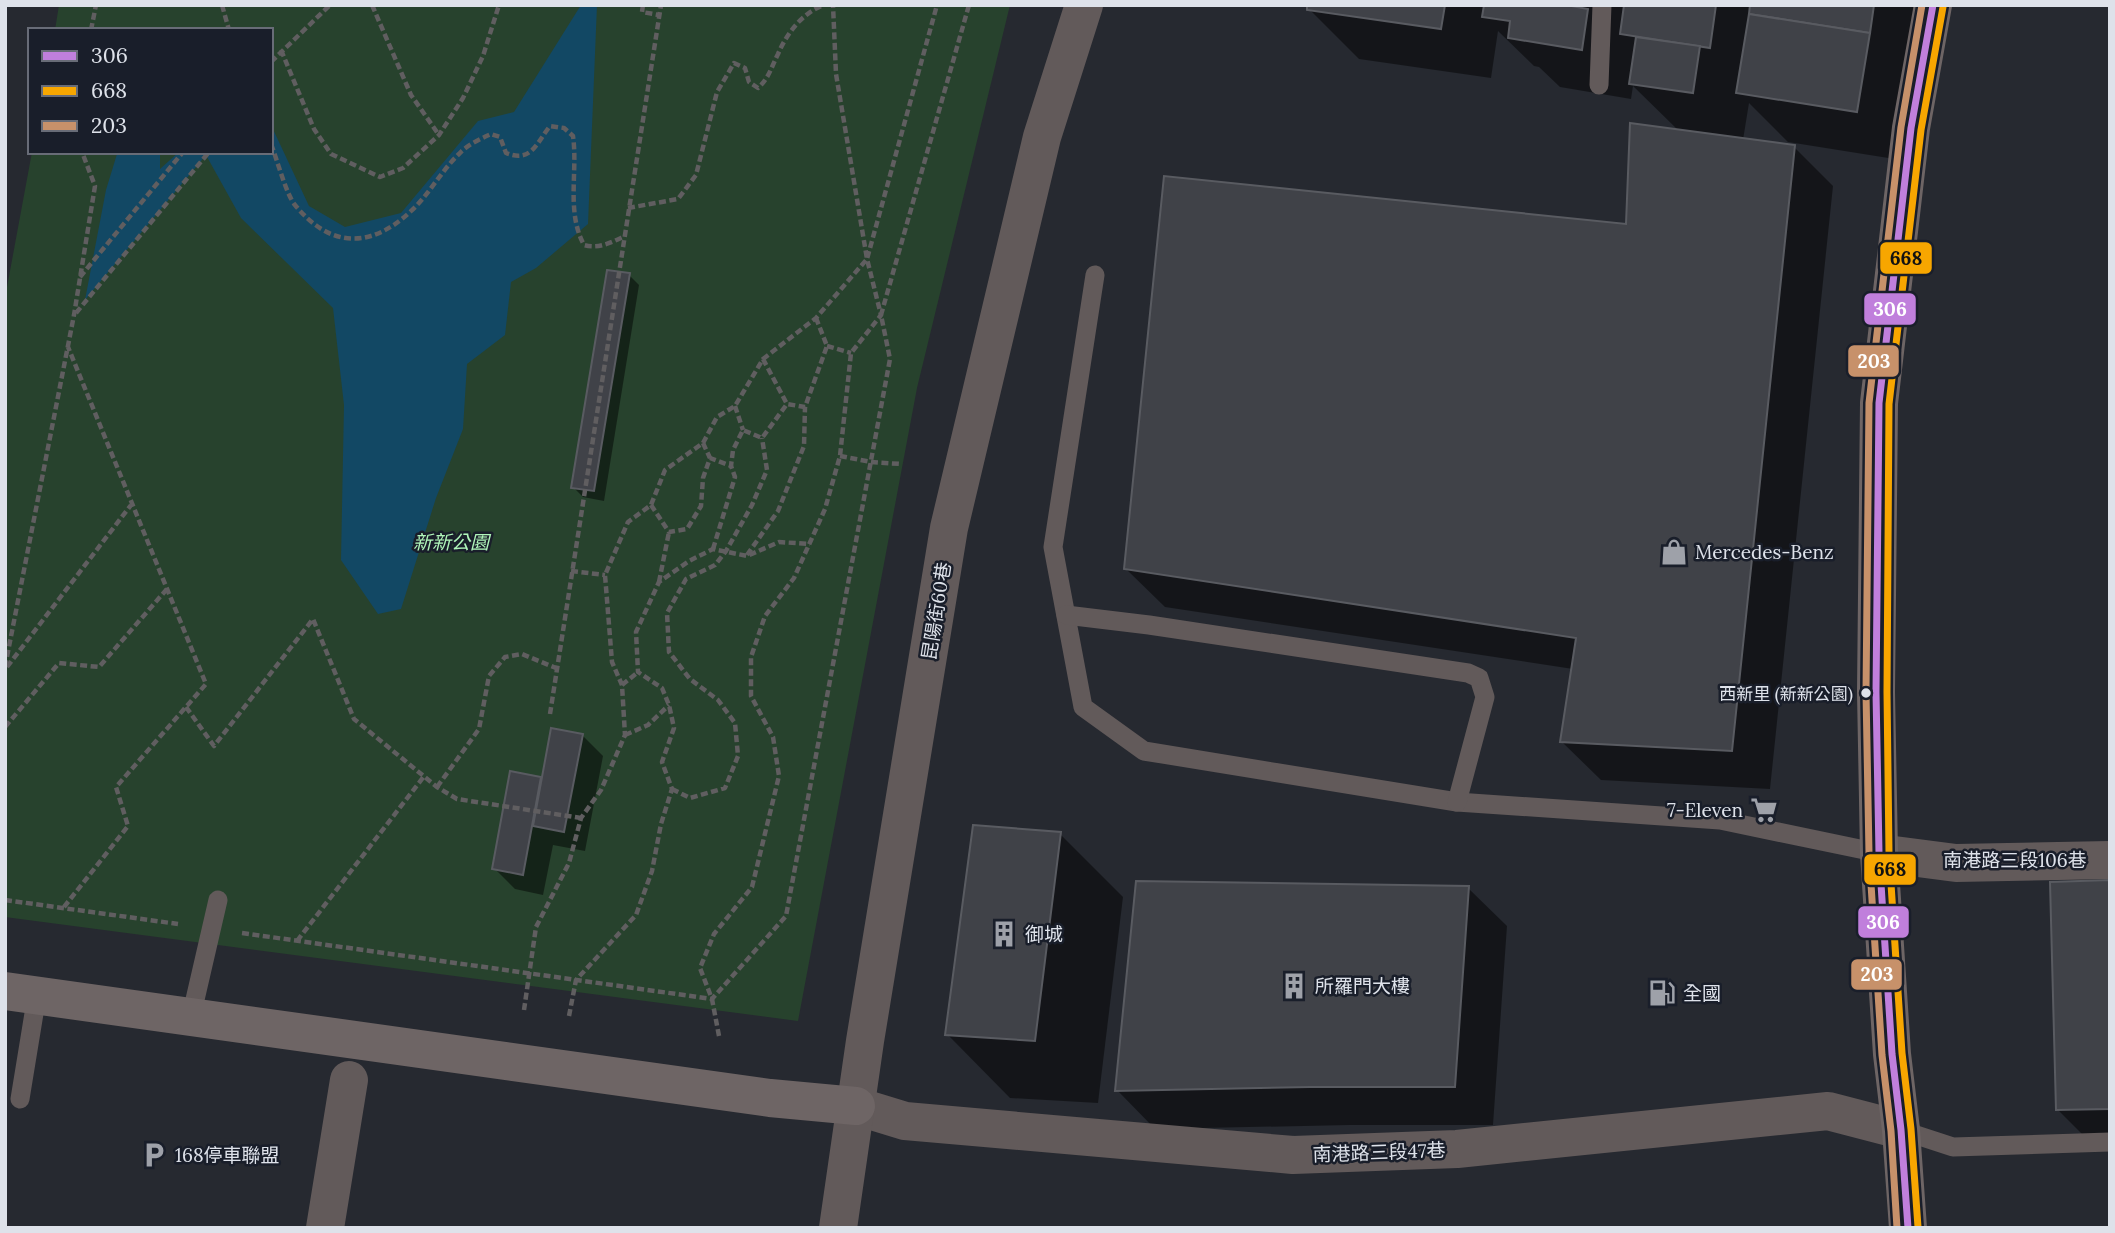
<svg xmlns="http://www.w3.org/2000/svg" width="2115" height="1233" viewBox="0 0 2115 1233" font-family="Lora,'Noto Sans TC',serif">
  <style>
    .green { fill: #27422d }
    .water { fill: #124864 }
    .shadow { fill: #0007 }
    .building { fill: #404248; stroke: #595b61; stroke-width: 2 }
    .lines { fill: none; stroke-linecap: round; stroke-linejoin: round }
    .path { stroke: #605e60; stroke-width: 4.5; stroke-dasharray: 7 3.5; stroke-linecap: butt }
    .lane { stroke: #625a5a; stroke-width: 19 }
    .street { stroke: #625a5a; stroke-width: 38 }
    .secondary { stroke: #6e6565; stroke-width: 38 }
    .path-bridge { stroke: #605e60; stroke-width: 4.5; stroke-dasharray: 7 3.5; stroke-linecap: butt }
    .bus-1-casing { stroke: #191e2a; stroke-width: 12 }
    .bus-2-casing { stroke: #191e2a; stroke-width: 12 }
    .bus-3-casing { stroke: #191e2a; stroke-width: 12 }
    .bus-1 { stroke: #c07fdc; stroke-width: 7 }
    .bus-2 { stroke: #f7a600; stroke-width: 7 }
    .bus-3 { stroke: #c7916a; stroke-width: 7 }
    .bus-dot { fill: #dee2ea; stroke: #191e2a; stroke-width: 2.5 }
    .labels { text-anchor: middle; stroke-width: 5; stroke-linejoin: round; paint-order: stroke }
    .bus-label { font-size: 17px; fill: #dee2ea; stroke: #191e2a; text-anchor: end }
    .park-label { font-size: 19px; font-style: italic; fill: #b0f6ba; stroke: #191e2a }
    .poi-label { font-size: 19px; fill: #dee2ea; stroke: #191e2a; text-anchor: start }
    .street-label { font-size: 19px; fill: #dee2ea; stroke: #191e2a }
    .line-badge { stroke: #191e2a; stroke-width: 2.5 }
    .badge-label { font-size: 19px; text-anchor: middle; font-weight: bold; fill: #fff }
    .pale-badge-label { font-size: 19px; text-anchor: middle; font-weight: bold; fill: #111 }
  </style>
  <rect width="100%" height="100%" fill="#262930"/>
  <!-- green -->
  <polygon class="green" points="59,5 1010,5 917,388 798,1021 5,917 5,298 32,152 271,152 271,30 55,30"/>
  <!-- water -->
  <polygon class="water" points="581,5 597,5 588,224 536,268 511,282 505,335 467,364 463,429 436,498 401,609 378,614 341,560 344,405 333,308 241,218 206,155 85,300 106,190 117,154 160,152 160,169 179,152 271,152 271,125 309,206 345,227 401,213 478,121 514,112"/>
  <!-- shadow -->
  <g class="shadow">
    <polygon points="1309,5 1932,5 1907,161 1788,142 1749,103 1743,140 1794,147 1833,186 1770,789 1601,780 1562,742 1573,669 1165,607 1126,569 1628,226 1679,131 1633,86 1631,99 1560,87 1539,67 1534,66 1498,31 1491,78 1359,59 1309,9"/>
    <polygon points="629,275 639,285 604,501 583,497 573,487"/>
    <polygon points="582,735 603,756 585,851 553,845 543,895 515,889 494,868 512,773 543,779"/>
    <polygon points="1060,834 1123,897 1098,1103 1010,1098 947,1034"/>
    <polygon points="2110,882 2110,1139 2088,1140 2057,1109"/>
    <polygon points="1468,888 1507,926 1493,1125 1350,1125 1155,1129 1117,1090"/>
  </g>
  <!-- building -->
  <g class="building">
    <polygon points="1307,5 1445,5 1441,29 1307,10"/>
    <polygon points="1484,5 1566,5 1588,9 1582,50 1508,38 1510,21 1482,17"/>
    <polygon points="1624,5 1716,5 1710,48 1620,34"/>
    <polygon points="1750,5 1874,5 1870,33 1749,14"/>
    <polygon points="1749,14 1870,33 1857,112 1736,93"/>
    <polygon points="1636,37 1700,46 1693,93 1629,84"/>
    <polygon points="1630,123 1795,145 1732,751 1560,742 1576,638 1124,569 1164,176 1626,224"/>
    <polygon points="607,270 630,273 594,491 571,488"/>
    <polygon points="551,728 583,734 564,832 533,826"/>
    <polygon points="510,771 541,777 523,875 492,869"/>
    <polygon points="973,825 1061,832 1035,1041 945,1035"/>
    <polygon points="2110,880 2110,1109 2056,1110 2050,882"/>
    <polygon points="1136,881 1469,886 1455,1087 1310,1087 1115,1091"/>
  </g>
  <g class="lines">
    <!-- path -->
    <g class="path">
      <polyline points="222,5 229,30"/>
      <polyline points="372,5 411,95 439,135"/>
      <polyline points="643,5 642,12 659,15"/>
      <polyline points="91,30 96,5"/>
      <polyline points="281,50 314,129 331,154 380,177 403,168 439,135 463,98 483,56 499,5"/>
      <polyline points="271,62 330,5"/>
      <path d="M271,144C277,159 286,194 295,205C330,248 370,249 410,212C429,195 441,171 459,154C467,145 480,139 491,134L500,137L506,153C531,163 536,144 550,126L564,128L573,136C578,172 566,212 584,245C598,249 610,243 623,237"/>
      <path d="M628,208L678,199L696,175L717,92L734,63L745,68L749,82L758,88C769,78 771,68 778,54C787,33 802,13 824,5"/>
      <polyline points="76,313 209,152"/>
      <polyline points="827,346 851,353"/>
      <polyline points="763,359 787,404"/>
      <polyline points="735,406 743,430"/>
      <polyline points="703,443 710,458"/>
      <polyline points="840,456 871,462 901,464"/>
      <polyline points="651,505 669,532 687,529 701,506 703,478 710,458 731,466 733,450 743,430 762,438 787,404 805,407 827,346 816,318"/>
      <polyline points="713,549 735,477 731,466"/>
      <polyline points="747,555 778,511 804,446 805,407"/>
      <polyline points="571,571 605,575"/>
      <polyline points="659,582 669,532"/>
      <polyline points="5,667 74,315 95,186 82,152"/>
      <polyline points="7,667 131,505"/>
      <polyline points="622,685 638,672"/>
      <polyline points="186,707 214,746 313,619 354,719 437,787 457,799 581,818"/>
      <polyline points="550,714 661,5"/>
      <polyline points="5,727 59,663 99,667 167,589"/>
      <polyline points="625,735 648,725 669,705"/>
      <polyline points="437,787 479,729 489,676 505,657 522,654 556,668"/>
      <polyline points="672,789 690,798 725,788 738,756 735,723 718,700 690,679 669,652 667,613 686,579 715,565 726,551 752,505 767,470 762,438"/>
      <polyline points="5,900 178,924"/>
      <polyline points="64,907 128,826 116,787 206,684 68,347"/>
      <polyline points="242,933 712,999 786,916 890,359 881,315 969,5"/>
      <polyline points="297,941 425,775"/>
      <polyline points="524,1010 536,927 569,863 581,818 601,790 625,735 622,685 612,662 605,575 628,522 651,505 665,470 703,443 717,417 735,406 763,359 816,318 867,259 836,74 833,5"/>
      <polyline points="569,1016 576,980 636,915 652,871 661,824 672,789 662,762 674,728 669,705 662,688 638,672 636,632 659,582 689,561 713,549 747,556 779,542 810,544"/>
      <polyline points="719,1036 712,999 700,968 714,934 752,887 779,776 773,737 751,696 751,657 765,616 794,578 825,509 840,456 851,353 881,315 867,259 937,5"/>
    </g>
    <!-- lane -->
    <g class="lane">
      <polyline points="1599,85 1602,5"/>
      <polyline points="1095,275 1053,547 1083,707 1144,751 1457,802 1720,820 1879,853"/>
      <polyline points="1066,615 1149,625 1468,673 1479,678 1485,697 1457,802"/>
      <polyline points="191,1017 218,900"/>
      <polyline points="20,1099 37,995"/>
      <polyline points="1901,1130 1953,1147 2110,1142"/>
    </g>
    <!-- street -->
    <g class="street">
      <polyline points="1879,853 1956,863 2110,860"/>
      <polyline points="856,1106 905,1121 1293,1155 1457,1149 1828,1111 1901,1130"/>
      <polyline points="325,1228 349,1080"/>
      <polyline points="838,1228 865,1041 949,528 1042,137 1084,5"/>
    </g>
    <!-- secondary -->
    <g class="secondary">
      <polyline points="5,991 770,1098 856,1106"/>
      <polyline points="1908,1228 1901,1130 1892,1054 1879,853 1876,692 1879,403 1911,128 1933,5"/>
    </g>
    <!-- path-bridge -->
    <polyline class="path-bridge" points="80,277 183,152"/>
    <!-- bus-1 casing -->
    <g class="bus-1-casing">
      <polyline id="bus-1" points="1908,1228 1901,1130 1892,1054 1879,853 1876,692 1879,403 1911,128 1933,5"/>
    </g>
    <!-- bus-2 casing -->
    <g class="bus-2-casing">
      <polyline id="bus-2" points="1918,1227 1911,1129 1902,1053 1889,853 1887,692 1889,404 1921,130 1943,7"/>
    </g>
    <!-- bus-3 casing -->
    <g class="bus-3-casing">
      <polyline id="bus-3" points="1897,1228 1891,1131 1882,1055 1869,853 1866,692 1869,403 1901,127 1922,5"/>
    </g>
    <!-- bus-1 -->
    <use href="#bus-1" class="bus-1"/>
    <!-- bus-2 -->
    <use href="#bus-2" class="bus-2"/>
    <!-- bus-3 -->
    <use href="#bus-3" class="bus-3"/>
  </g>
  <!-- icons -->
  <defs>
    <g id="shop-bare" transform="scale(2.1)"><path d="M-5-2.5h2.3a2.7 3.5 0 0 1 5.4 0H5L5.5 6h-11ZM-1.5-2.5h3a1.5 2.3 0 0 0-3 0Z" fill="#9ea1a9" stroke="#191e2a" stroke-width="2.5" paint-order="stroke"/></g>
    <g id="supermarket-bare" transform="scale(2.1)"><path d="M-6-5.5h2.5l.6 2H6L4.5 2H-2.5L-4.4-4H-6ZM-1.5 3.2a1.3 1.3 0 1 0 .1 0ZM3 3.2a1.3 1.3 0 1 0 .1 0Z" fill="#9ea1a9" stroke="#191e2a" stroke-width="2.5" paint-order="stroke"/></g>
    <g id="building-bare" transform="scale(2.1)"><path d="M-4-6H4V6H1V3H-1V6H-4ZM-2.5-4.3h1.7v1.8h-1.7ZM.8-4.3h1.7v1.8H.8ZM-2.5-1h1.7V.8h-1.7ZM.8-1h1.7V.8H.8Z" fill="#9ea1a9" stroke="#191e2a" stroke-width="2.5" paint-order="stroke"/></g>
    <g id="fuel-bare" transform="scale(2.1)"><path d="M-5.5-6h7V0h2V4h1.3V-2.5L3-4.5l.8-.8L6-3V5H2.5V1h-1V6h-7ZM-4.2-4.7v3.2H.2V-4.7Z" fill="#9ea1a9" stroke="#191e2a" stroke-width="2.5" paint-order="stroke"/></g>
    <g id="parking-bare" transform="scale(2.1)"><path d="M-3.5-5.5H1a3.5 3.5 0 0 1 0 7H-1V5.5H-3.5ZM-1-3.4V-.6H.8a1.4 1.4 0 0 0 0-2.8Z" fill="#9ea1a9" stroke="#191e2a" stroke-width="2.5" paint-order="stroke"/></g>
  </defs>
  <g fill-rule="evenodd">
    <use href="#shop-bare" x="1674" y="552"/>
    <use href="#supermarket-bare" x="1764" y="810"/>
    <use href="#building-bare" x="1004" y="934"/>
    <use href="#building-bare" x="1294" y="986"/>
    <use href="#fuel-bare" x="1662" y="993"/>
    <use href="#parking-bare" x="154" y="1155"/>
  </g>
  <!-- markers -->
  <circle class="bus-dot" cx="1866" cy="693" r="6"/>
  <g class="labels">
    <!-- bus labels -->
    <g class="bus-label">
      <text x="1853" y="700">西新里 (新新公園)</text>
    </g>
    <!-- park labels -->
    <g class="park-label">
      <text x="451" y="549">新新公園</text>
    </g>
    <!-- poi labels -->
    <g class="poi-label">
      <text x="1695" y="559">Mercedes-Benz</text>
      <text x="1743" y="817" text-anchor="end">7-Eleven</text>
      <text x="1025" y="941">御城</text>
      <text x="1315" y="993">所羅門大樓</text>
      <text x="1683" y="1000">全國</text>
      <text x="175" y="1162">168停車聯盟</text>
    </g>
    <!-- street labels -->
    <g class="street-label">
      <text transform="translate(936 611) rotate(-81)" y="7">昆陽街60巷</text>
      <text x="2015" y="867">南港路三段106巷</text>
      <text transform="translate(1379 1152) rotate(-2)" y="7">南港路三段47巷</text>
    </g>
  </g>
  <g class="line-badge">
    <rect x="1879" y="241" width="54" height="34" rx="7" fill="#f7a600"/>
    <rect x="1863" y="292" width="54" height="34" rx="7" fill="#c07fdc"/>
    <rect x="1847" y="344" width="53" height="34" rx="7" fill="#c7916a"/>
    <rect x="1863" y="853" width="54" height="33" rx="7" fill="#f7a600"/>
    <rect x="1857" y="905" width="53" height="34" rx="7" fill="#c07fdc"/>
    <rect x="1850" y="958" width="53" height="33" rx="7" fill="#c7916a"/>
  </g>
  <g class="badge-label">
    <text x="1890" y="316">306</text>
    <text x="1874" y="368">203</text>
    <text x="1883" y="929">306</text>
    <text x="1877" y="981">203</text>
  </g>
  <g class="pale-badge-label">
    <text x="1906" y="265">668</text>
    <text x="1890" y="876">668</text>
  </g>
  <!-- border -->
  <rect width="2115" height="1233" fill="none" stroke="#dee2ea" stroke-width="14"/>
  <!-- legend -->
  <rect x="28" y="28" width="245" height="126" fill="#191e2a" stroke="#686c77" stroke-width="2"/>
  <rect x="42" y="51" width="35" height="10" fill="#c07fdc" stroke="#686c77" stroke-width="2"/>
  <text x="91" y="63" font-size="21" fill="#dee2ea">306</text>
  <rect x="42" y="86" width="35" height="10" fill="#f7a600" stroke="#686c77" stroke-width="2"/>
  <text x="91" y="98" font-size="21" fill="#dee2ea">668</text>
  <rect x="42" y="121" width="35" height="10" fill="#c7916a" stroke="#686c77" stroke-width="2"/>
  <text x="91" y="133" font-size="21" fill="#dee2ea">203</text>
</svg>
